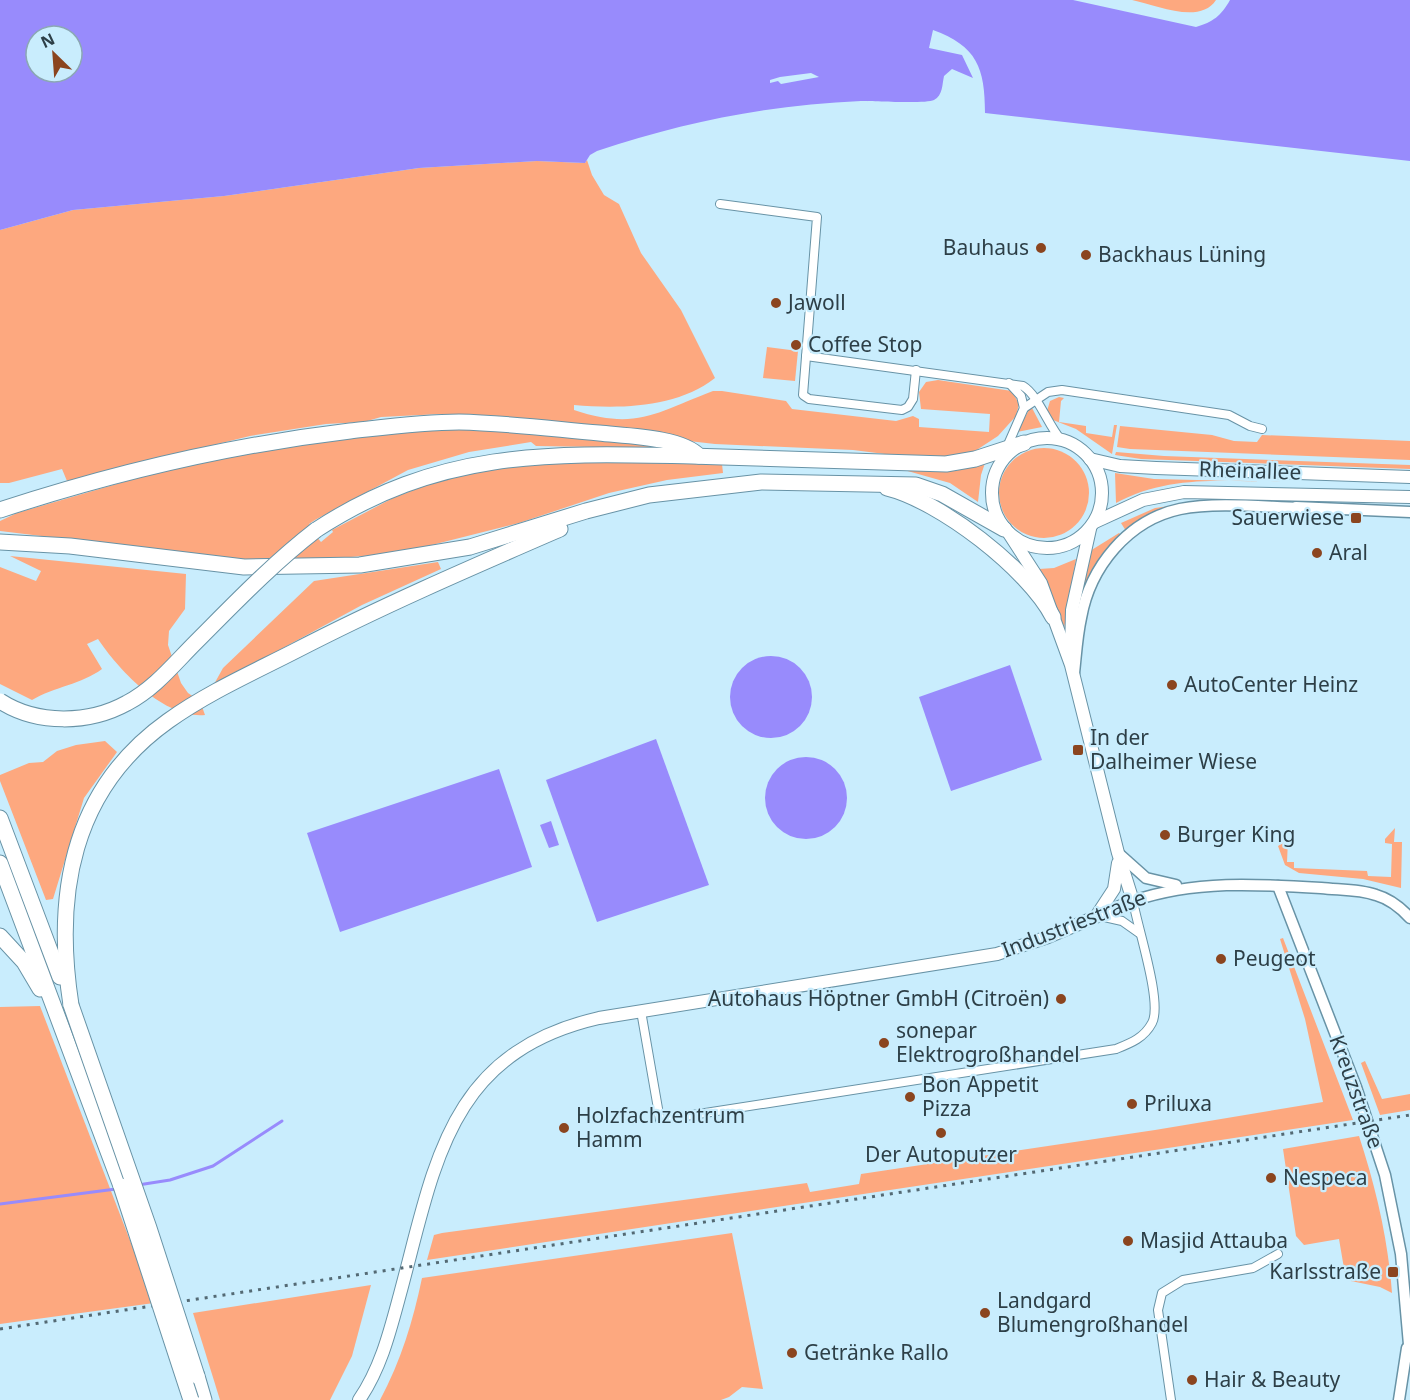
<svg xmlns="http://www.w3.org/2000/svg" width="1410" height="1400" viewBox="0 0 1410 1400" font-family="'Noto Sans',sans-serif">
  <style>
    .green { fill: #fda87f }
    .water { fill: #988bfc; fill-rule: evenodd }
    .pier { fill: #c9edfd }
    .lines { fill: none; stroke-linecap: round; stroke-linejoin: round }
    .stream { stroke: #988bfc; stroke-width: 3 }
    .minor-casing { stroke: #6893a6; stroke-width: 10 }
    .tertiary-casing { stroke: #6893a6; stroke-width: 13 }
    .secondary-casing { stroke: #6893a6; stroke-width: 14 }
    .motorway-casing { stroke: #6893a6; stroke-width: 17 }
    .minor { stroke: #fff; stroke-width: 8 }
    .tertiary { stroke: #fff; stroke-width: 10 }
    .secondary { stroke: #fff; stroke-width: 12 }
    .motorway { stroke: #fff; stroke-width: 15 }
    .rail { stroke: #546a74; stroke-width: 3; stroke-dasharray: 3 6; stroke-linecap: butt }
    .motorway-bridge-casing { stroke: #6893a6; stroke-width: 17; stroke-linecap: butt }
    .motorway-bridge { stroke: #fff; stroke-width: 15 }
    .poi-dot { fill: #8b451f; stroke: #c9edfd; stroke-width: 2 }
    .labels { text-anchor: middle; stroke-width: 4.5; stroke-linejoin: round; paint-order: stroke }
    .poi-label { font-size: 21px; fill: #2d3f47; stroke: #c9edfd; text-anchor: start }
    .street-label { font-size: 21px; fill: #2d3f47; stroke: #c9edfd }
  </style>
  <rect width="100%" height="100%" fill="#c9edfd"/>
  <!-- green -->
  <g class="green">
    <path d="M1132,0H1216C1200,25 1156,5 1132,0Z"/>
    <path d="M587,160L592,175L604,195L619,204L641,253L681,310L715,378C677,408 620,409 574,405V410C637,431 657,412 713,391H722L786,401L792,409L896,421L913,416L919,419V427L989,432L990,414L921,409L919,392L926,382L938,380L1012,391L1019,404L1016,416L998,436L972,453L957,457L893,455L853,450L715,444L539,424L499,416L441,414L381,417L364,422L326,424L250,436L67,481L62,469L9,483H0V230L73,210L224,196L419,168L537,161L585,163Z"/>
    <polygon points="767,347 798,351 795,381 763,378"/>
    <polygon points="1059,397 1064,398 1061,401 1059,422 1086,426 1086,433 1112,437 1114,425 1117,425 1112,454 1076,429 1053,420 1047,411 1050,401"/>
    <polygon points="1031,406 1042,427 1017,432"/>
    <polygon points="1120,426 1212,435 1234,441 1257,442 1262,435 1410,441 1410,460 1130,449 1117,447"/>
    <polygon points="453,428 513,430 657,444 657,448 536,446 531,442 469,452 408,470 315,520 309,524 310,529 321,542 333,532 332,530 393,498 453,475 504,465 568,462 722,464 723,473 667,480 609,493 519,523 400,553 302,561 257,562 0,531 0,521 17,513 144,476 300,441"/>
    <circle cx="1044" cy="493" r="45"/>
    <polygon points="1116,452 1164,456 1410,465 1410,469 1141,459 1115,455"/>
    <polygon points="985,463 981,475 978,502 950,483 904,470 955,471"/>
    <path d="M1115,473L1154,479L1281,482C1224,481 1168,475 1116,503Z"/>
    <polygon points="1205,501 1242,501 1201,504 1126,531 1121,523 1155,508"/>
    <polygon points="1119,533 1122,536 1085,593 1082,593 1090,551"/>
    <path d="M10,556L186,574L185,609L169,631L168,645L181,683L188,693L200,701L205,715C164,719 118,669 98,639L87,644L102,669C82,684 54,687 32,700L0,684V567L36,581L41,571Z"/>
    <polygon points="1076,559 1064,629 1062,629 1050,591 1039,569 1054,568"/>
    <polygon points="438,562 441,569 362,605 213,686 223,668 314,581"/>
    <polygon points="105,741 117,752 84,798 53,899 46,900 0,781 0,775 29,763 43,762 57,751 76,745"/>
    <polygon points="1395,828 1394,842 1402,842 1401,888 1363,879 1299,873 1285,865 1278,846 1288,840 1287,862 1294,862 1294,868 1367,871 1368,876 1391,877 1392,844 1385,843 1385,839"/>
    <polygon points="1283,938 1353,1120 427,1260 434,1235 442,1233 807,1183 810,1192 859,1184 861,1174 1155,1130 1323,1102 1305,1019 1280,939"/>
    <polygon points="40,1006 154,1303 0,1324 0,1007"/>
    <polygon points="1365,1061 1382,1099 1410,1094 1410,1110 1380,1115 1361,1063"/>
    <path d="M1359,1136C1376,1188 1388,1239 1392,1293L1380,1287L1346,1280L1339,1239L1304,1245L1296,1236L1283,1149Z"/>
    <path d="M732,1233L763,1389L742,1387L729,1397L721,1400H380C401,1361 413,1321 422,1278Z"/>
    <polygon points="371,1285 352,1356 330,1400 220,1400 193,1313"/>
  </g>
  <!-- water -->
  <g class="water">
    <path d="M0,0H1073L1196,27C1213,22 1221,16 1230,0H1410V161L985,113C985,68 977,46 933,30L929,48L962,55L973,78L952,69L944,76C942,85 943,95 934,100C926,104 875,101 861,101C769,105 684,122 597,151L590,155L585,163L537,161L419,168L224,196L73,210L0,230ZM36,36H72V72H36Z"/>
    <circle cx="771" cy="697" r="41"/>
    <polygon points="1010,665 1042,760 951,791 919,697"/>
    <polygon points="656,739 709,885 597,922 546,780"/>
    <circle cx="806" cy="798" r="41"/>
    <polygon points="499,769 532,867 340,932 307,833"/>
    <polygon points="551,821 559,845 549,848 540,825"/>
  </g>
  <!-- pier -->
  <polygon class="pier" points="811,73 819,77 781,84 778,81 770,83 770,80 780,77"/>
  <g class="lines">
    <!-- stream -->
    <g class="stream">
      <polyline points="138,1185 170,1180 213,1166 282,1121"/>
      <polyline points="0,1204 116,1189"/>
    </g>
    <!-- minor casing -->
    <g class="minor-casing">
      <g id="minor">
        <polyline points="720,204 817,217 803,395 809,399 902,410 908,407 913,399 916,370"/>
        <path d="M806,356L1023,386C1038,395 1048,425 1061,440"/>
        <polyline points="1024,408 1048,392 1062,390 1229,415 1250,426 1262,429"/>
        <polyline points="999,465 1024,408 1021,396 1009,383"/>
        <polyline points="1100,916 1122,921 1139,933"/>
        <path d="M641,1011L660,1120L1116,1049C1131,1043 1144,1038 1152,1023C1163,1003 1137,926 1133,901"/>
        <polyline points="1171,1400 1158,1310 1162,1293 1183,1280 1253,1268 1278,1254"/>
      </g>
    </g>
    <!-- tertiary casing -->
    <g class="tertiary-casing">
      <g id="tertiary">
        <polyline points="1296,507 1410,512"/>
        <path d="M1074,673C1076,655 1077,636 1081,618C1090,567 1128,520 1180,509C1216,502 1263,507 1300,508"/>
        <polyline points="1118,853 1146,878 1176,885"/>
        <polyline points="1278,886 1356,1087 1385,1175 1401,1254 1410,1356"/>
        <path d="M1133,901C1194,880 1258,884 1321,888C1339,890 1359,889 1376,895C1390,899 1401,908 1410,918"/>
        <polyline points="1399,1400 1407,1348"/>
      </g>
    </g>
    <!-- secondary casing -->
    <g class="secondary-casing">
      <g id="secondary">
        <circle cx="1047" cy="493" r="55"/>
        <polyline points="1090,459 1120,466 1156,468 1410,477"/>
        <polyline points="1095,522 1143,500 1184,492 1410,497"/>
        <polyline points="1071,653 1072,610 1090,529"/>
        <polyline points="1097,915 1114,889 1118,863"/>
        <path d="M359,1400C381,1368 390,1331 400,1294C435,1165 447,1053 599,1018L997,954L1048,937L1133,901L1118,853L1071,665L1041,583L1008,532"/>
      </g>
    </g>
    <!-- motorway casing -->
    <g class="motorway-casing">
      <g id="motorway">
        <path d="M887,488C940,501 1028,569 1053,617"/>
        <path d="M0,510C113,473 232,445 350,431C386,427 423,422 459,422C506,423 553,429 599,433C626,436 681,437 699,456"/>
        <path d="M316,530C440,449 549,453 692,456C777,458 862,461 946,464L975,459L1024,443"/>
        <polyline points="0,542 70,546 244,567 360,565 470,547 586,511 649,495 761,482 916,485 942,494 1004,529"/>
        <polyline points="0,818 60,977"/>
        <polyline points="0,863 121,1186"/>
        <polyline points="0,936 24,962 40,989"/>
        <path d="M71,1005C54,895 71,790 168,721C207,693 252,673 295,651C382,606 470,568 560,529"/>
        <polyline points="197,1376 204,1400"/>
      </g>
    </g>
    <!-- minor -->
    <use href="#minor" class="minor"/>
    <!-- tertiary -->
    <use href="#tertiary" class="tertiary"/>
    <!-- secondary -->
    <use href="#secondary" class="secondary"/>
    <!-- motorway -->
    <use href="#motorway" class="motorway"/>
    <!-- rail -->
    <polyline class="rail" points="0,1329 1410,1115"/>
    <!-- motorway-bridge casing -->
    <g class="motorway-bridge-casing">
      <g id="motorway-bridge">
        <path d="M0,701C37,725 89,724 127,703C154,689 174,664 195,643C234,604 272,564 316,530"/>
        <polyline points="71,1005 149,1228 197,1376"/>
        <polyline points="121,1186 191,1400"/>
      </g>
    </g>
    <!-- motorway-bridge -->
    <use href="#motorway-bridge" class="motorway-bridge"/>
  </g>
  <!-- markers -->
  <g class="poi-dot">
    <circle cx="1041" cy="248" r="6"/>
    <circle cx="1086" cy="255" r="6"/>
    <circle cx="776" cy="303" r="6"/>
    <circle cx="796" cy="345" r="6"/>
    <rect x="1350" y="512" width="12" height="12" rx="3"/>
    <circle cx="1317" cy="553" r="6"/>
    <circle cx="1172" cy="685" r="6"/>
    <rect x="1072" y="744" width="12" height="12" rx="3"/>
    <circle cx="1165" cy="835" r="6"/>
    <circle cx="1221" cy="959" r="6"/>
    <circle cx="1061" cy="999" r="6"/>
    <circle cx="884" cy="1043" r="6"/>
    <circle cx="910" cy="1097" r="6"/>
    <circle cx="1132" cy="1104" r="6"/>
    <circle cx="564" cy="1128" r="6"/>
    <circle cx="941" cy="1133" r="6"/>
    <circle cx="1271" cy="1178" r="6"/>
    <circle cx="1128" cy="1241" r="6"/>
    <rect x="1387" y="1266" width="12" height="12" rx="3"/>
    <circle cx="985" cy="1313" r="6"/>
    <circle cx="792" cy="1353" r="6"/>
    <circle cx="1192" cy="1380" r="6"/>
  </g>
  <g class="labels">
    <!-- poi labels -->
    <g class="poi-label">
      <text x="1029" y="255" text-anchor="end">Bauhaus</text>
      <text x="1098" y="262">Backhaus Lüning</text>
      <text x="788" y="310">Jawoll</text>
      <text x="808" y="352">Coffee Stop</text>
      <text x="1344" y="525" text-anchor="end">Sauerwiese</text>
      <text x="1329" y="560">Aral</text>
      <text x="1184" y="692">AutoCenter Heinz</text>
      <text x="1090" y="745">In der<tspan x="1090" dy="24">Dalheimer Wiese</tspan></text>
      <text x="1177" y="842">Burger King</text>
      <text x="1233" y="966">Peugeot</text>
      <text x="1049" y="1006" text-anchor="end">Autohaus Höptner GmbH (Citroën)</text>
      <text x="896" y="1038">sonepar<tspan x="896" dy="24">Elektrogroßhandel</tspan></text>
      <text x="922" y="1092">Bon Appetit<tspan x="922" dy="24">Pizza</tspan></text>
      <text x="1144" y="1111">Priluxa</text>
      <text x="576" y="1123">Holzfachzentrum<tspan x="576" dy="24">Hamm</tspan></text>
      <text x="941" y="1162" text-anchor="middle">Der Autoputzer</text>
      <text x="1283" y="1185">Nespeca</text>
      <text x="1140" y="1248">Masjid Attauba</text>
      <text x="1381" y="1279" text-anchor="end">Karlsstraße</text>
      <text x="997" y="1308">Landgard<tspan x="997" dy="24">Blumengroßhandel</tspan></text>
      <text x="804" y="1360">Getränke Rallo</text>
      <text x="1204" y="1387">Hair &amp; Beauty</text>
    </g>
    <!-- street labels -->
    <g class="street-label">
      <text transform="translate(1250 471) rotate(2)" y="7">Rheinallee</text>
      <text transform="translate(1074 924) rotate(-21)" y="7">Industriestraße</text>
      <text transform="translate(1356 1092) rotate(70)" y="7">Kreuzstraße</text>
    </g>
  </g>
  <!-- north arrow -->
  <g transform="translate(54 54) rotate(335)"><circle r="28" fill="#c9edfd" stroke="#8ba7b4" stroke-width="1.5"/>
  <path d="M0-4.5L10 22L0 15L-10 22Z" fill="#8b451f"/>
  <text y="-9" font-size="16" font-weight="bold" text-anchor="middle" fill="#2d3f47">N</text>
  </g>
</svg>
